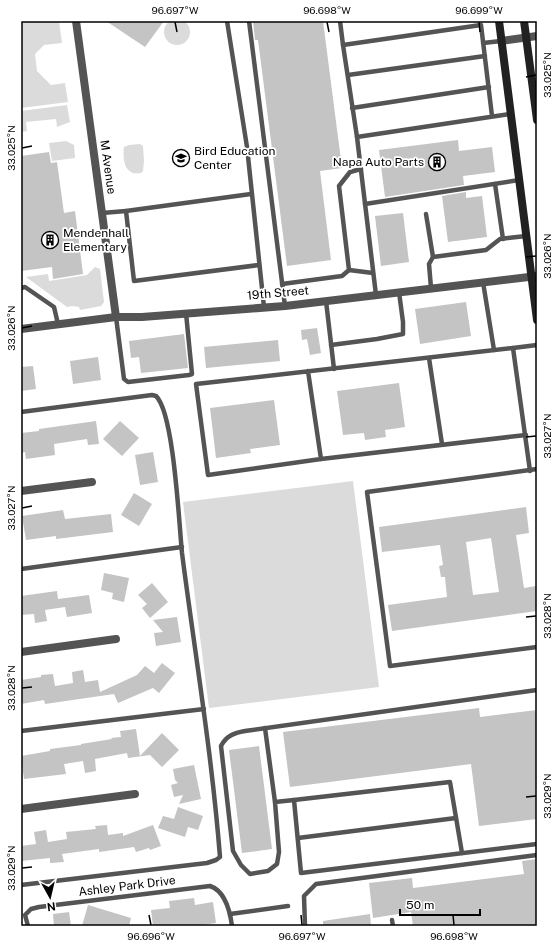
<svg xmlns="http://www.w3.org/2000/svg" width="558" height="947" viewBox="0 0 558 947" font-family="'Public Sans',sans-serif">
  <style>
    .green { fill: #dbdbdb }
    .building { fill: #c4c4c4; fill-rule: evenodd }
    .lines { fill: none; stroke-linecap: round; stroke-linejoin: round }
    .lane { stroke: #545454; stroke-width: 4.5 }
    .street { stroke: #545454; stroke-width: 8 }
    .secondary { stroke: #212121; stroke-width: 8 }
    .ticks { fill: none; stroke: #000; stroke-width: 1.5 }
    .labels { text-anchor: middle; stroke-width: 3.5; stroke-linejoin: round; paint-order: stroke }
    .poi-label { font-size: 12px; fill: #000; stroke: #fff; text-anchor: start }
    .street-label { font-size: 12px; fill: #000; stroke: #fff }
    .neatline { fill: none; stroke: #000; stroke-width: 1.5 }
    .ticks-label { font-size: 10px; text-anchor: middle; fill: #000 }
  </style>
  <rect width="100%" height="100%" fill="#fff"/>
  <!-- green -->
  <g class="green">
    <circle cx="177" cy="32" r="13"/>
    <polygon points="21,21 59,21 62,43 44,45 35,54 37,71 51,85 65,83 68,102 21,108"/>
    <polygon points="67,105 70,122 57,127 56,119 26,122 27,131 21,132 21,111"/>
    <polygon points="66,141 74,145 75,158 52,161 49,143"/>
    <path d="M140,144L143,146L144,161L143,171L141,173C138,173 133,174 131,172C123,168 123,154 124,147L129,145Z"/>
    <polygon points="95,267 100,269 104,302 101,306 80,310 79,307 72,306 67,307 26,277 48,274 49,281 87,275"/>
    <polygon points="353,481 379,687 209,708 183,502"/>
  </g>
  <!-- building -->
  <g class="building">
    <polygon points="106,21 164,21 145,47"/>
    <polygon points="253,21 323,21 342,168 320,171 331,260 287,266 258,40 255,40"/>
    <polygon points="458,140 459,151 492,147 495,172 463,176 464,185 385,197 379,150"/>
    <polygon points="49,152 51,163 57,162 64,213 75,211 83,274 53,279 52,267 21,271 21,156"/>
    <polygon points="466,192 466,198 482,196 487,237 448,242 442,196"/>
    <polygon points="403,213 409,262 381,266 375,216"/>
    <polygon points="466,302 471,336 420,344 415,309"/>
    <polygon points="317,328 321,353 310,355 307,339 302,340 301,330"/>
    <polygon points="184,334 188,368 141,373 139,357 131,358 129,341"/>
    <polygon points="278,340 280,361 206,368 204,347"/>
    <polygon points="98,357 101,380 73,384 70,361"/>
    <polygon points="33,366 36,389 21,391 21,367"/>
    <polygon points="399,383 405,427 385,430 386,437 365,440 364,433 343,435 337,391"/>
    <polygon points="274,400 280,445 250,449 251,453 216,458 210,408"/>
    <polygon points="96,421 99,444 88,445 87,439 54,444 55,455 26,459 25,452 21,453 21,433 39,431 39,429"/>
    <polygon points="120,421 139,438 122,456 103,439"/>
    <polygon points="153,452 158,482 140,485 135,455"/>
    <polygon points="134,493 152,504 139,526 121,515"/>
    <path d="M526,507L529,533L516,535L524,588L536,586L537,611L392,631L388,605L447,597L445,577H441L439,566L443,565L440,545L382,552L379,527ZM491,538L499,592L473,595L466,542Z"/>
    <polygon points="63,510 65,519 111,514 113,532 56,539 56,536 26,540 22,516"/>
    <polygon points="104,573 129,578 124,602 112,599 113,593 101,590"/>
    <polygon points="152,583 168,602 150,618 142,608 147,604 138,595"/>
    <polygon points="57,591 58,599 89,595 92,613 67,617 65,607 45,610 47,621 35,623 34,614 21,615 21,596"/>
    <polygon points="177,617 181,642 156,646 154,633 163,632 153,620"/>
    <polygon points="162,663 175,673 159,693 153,688 118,703 114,694 45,704 44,700 21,704 21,680 41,677 41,675 53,674 55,686 73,683 72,672 83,670 85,682 98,680 100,692 137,675 145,666 154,673"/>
    <polygon points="479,708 480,717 537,710 537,819 479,826 471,764 290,787 283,732"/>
    <polygon points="136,729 140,756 162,733 179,750 162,767 150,755 128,758 127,753 95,759 96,771 85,773 83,761 64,764 66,774 24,779 21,756 50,751 50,749 81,745 81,744 112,739 111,738 121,737 120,731"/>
    <polygon points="259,746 272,849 242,853 229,750"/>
    <polygon points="194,765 201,799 179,804 183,795 174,797 171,785 178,783 175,780 173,769"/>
    <polygon points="178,807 203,816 198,830 188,827 185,837 158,828 163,816 174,819"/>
    <polygon points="107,825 108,835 123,833 123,836 153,825 161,846 150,850 149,848 136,852 134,847 99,852 99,849 62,854 64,862 50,863 50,858 21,861 21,846 36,844 34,832 46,830 48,842 67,839 66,832 96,829 95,826"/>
    <polygon points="537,859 537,926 413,926 411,912 373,918 369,883 412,878 413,888 524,874 522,861"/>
    <polygon points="194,898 195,905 213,902 216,923 196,926 153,926 151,910 170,908 169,901"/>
    <polygon points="88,905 131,918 129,926 82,926"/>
    <polygon points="69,912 71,926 54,926 53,914"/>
    <polygon points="370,914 371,926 323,926 323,921"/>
  </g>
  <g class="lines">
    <!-- lane -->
    <g class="lane">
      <polyline points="227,21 247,147 264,307"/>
      <polyline points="249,21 285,306"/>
      <polyline points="340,21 343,45"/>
      <polyline points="483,43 501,41"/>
      <polyline points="348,75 485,56"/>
      <polyline points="352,108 489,87"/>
      <polyline points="492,116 481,25 343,45 357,137 510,114"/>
      <polyline points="357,137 376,295"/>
      <polyline points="495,184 503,239"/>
      <polyline points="251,194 126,211 134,281 259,265"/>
      <polyline points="365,204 519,180"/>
      <polyline points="102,213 126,211"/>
      <polyline points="426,214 433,257"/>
      <polyline points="349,270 373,273"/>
      <polyline points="483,282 494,350"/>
      <polyline points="282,284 342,276 349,270 339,186 350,172 361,169"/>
      <polyline points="21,288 25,287 54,307 58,324"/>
      <polyline points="431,288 429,264 433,257 486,250 500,239 526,236"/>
      <polyline points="326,301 334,369"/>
      <polyline points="116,317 124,379 128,382 189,375 192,374 186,313"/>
      <polyline points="331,345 377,339 403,334 403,322 399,292"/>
      <polyline points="429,358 442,444"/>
      <polyline points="308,371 321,459 208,475 196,384 513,348"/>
      <path d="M21,412L152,395L156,396C174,413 179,524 182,553C195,654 212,755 220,857L216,860L207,863L21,885"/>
      <polyline points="321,459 526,435"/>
      <polyline points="537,469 367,492 390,666 537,647"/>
      <polyline points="530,471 513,348 537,345"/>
      <polyline points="21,569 182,547"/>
      <path d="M537,690L245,731C234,733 226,736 221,746L233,851L241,865L250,874L268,871L277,864L279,852L275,802L294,800L301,873L537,844"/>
      <polyline points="265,728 275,802"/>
      <polyline points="21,731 204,709"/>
      <polyline points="294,800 450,782 462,853"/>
      <polyline points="298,838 456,818"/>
      <polyline points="230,914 288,906"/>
      <polyline points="392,920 393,926"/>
      <path d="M28,926L25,915L31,909L39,907L210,886C225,891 230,911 232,926"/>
      <polyline points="305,926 304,896 316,884 537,855"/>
    </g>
    <!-- street -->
    <g class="street">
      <polyline points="76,21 116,317"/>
      <polyline points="501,41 537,36"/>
      <polyline points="21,329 116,317 142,317 285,306 537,276"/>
      <polyline points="21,491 92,482"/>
      <polyline points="21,652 116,639"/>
      <polyline points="21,809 135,794"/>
    </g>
    <!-- secondary -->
    <g class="secondary">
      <polyline points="499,21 537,320"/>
      <polyline points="524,21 537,120"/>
    </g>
  </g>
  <!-- ticks -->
  <path class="ticks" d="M175,22L177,32M327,22L329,32M479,22L480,32M526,77L536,75M22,148L32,146M526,257L536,256M22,328L32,326M526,437L536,436M22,508L32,506M526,617L536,616M22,688L32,687M526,797L536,796M22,868L32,867M149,915L151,925M301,915L302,925M453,915L454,925"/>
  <!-- icons -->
  <defs>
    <g id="school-ring" transform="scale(0.9)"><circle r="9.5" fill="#fff" stroke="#000" stroke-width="1.5"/><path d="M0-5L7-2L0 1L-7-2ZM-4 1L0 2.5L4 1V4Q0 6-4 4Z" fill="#000"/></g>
    <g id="building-ring" transform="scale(0.9)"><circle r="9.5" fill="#fff" stroke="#000" stroke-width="1.5"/><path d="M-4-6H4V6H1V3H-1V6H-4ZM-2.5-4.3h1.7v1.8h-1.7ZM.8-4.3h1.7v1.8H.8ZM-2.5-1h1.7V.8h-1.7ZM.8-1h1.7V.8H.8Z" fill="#000"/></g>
  </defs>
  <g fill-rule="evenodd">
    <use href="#school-ring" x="181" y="158"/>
    <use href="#building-ring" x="437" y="162"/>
    <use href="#building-ring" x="50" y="240"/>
  </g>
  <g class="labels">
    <!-- poi labels -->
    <g class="poi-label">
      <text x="194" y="155">Bird Education<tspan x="194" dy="14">Center</tspan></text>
      <text x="424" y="166" text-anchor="end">Napa Auto Parts</text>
      <text x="63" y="237">Mendenhall<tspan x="63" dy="14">Elementary</tspan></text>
    </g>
    <!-- street labels -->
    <g class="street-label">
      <text transform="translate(108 167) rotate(82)" y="4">M Avenue</text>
      <text transform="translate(278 293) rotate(-5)" y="4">19th Street</text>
      <text transform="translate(127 886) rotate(-7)" y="4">Ashley Park Drive</text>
    </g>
  </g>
  <!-- border -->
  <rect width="558" height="947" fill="none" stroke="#ffffff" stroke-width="44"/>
  <!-- north arrow -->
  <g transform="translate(50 897) rotate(172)" stroke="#ffffff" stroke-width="3" paint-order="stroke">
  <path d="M0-3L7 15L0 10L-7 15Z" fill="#000000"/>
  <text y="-6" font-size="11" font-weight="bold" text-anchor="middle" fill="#000000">N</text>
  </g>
  <!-- scale -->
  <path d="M400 909v6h80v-6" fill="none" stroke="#000000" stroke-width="2"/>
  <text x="406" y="909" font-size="12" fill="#000000" stroke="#ffffff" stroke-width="3" paint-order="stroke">50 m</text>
  <rect x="22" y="22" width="514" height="903" class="neatline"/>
  <g class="ticks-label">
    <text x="175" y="14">96.697°W</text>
    <text x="327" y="14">96.698°W</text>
    <text x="479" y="14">96.699°W</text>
    <text transform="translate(547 75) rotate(-90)" y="4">33.025°N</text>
    <text transform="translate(11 148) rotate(-90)" y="4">33.025°N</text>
    <text transform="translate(547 256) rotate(-90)" y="4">33.026°N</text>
    <text transform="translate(11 328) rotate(-90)" y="4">33.026°N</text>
    <text transform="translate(547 436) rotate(-90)" y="4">33.027°N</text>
    <text transform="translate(11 508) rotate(-90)" y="4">33.027°N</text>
    <text transform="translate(547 616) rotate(-90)" y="4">33.028°N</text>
    <text transform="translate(11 688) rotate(-90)" y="4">33.028°N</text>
    <text transform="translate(547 796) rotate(-90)" y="4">33.029°N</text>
    <text transform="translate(11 868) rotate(-90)" y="4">33.029°N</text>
    <text x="151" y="940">96.696°W</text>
    <text x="302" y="940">96.697°W</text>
    <text x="454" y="940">96.698°W</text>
  </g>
</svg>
